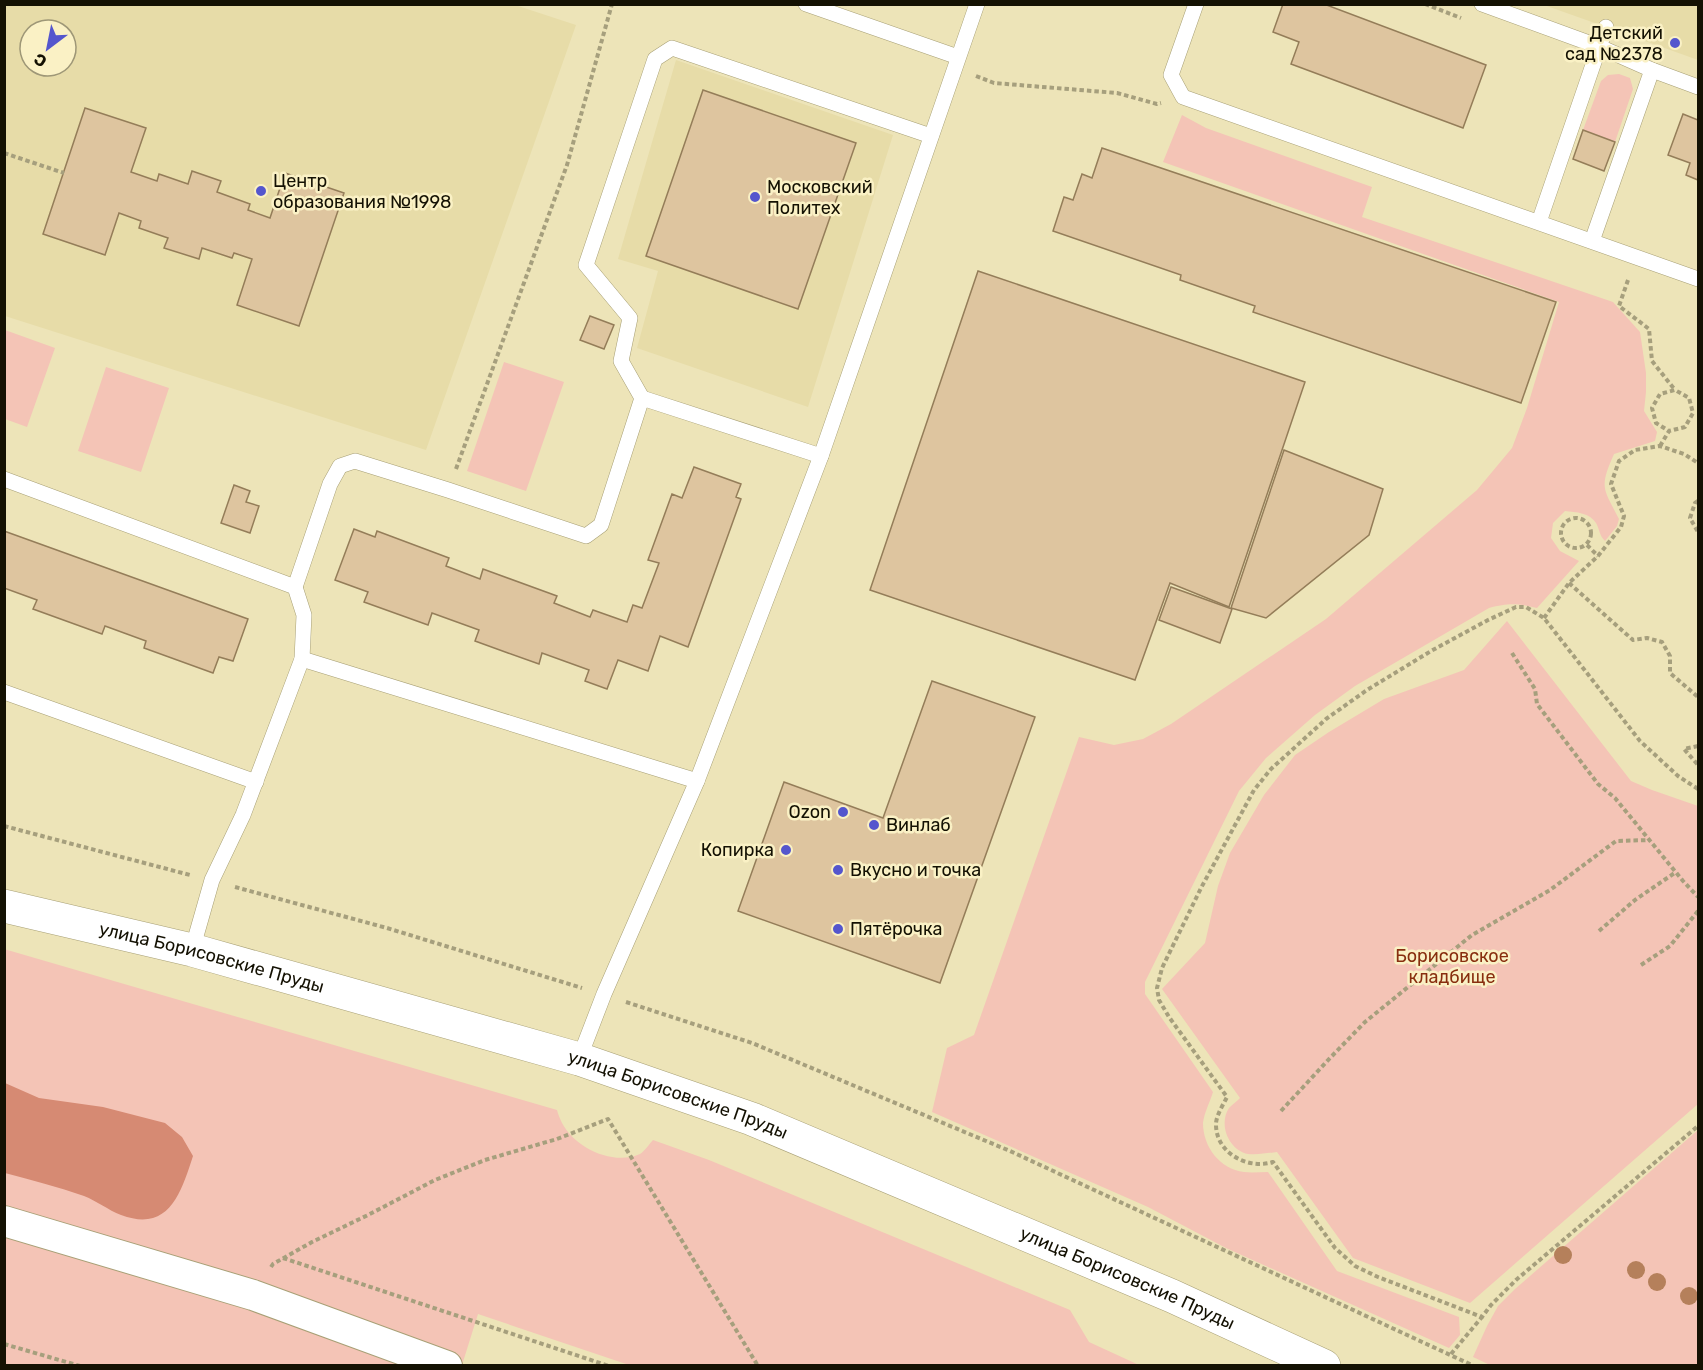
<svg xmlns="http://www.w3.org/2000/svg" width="1703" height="1370" viewBox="0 0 1703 1370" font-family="Rubik,sans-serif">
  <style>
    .built { fill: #e7dca8; fill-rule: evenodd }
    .green { fill: #f4c4b6 }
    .forest { fill: #d68a73 }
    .building { fill: #dec59f; stroke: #947d59; stroke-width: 1.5 }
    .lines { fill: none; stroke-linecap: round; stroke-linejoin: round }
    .lane-casing { stroke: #a8a076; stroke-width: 16 }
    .street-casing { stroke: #a8a076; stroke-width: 32 }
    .secondary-casing { stroke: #a8a076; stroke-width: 34 }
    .path { stroke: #a69f7d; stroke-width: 4; stroke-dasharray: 4.5 3; stroke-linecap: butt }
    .lane { stroke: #fff; stroke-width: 15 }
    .street { stroke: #fff; stroke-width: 30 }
    .secondary { stroke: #fff; stroke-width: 33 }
    .tree { fill: #b5805b }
    .poi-dot { fill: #5456cd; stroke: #faf1c5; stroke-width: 2 }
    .labels { text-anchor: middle; stroke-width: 5; stroke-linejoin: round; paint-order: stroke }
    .poi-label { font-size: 18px; fill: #141103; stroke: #faf1c5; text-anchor: start }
    .park-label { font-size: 18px; fill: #882e0f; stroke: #faf1c5 }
    .street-label { font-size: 18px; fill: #141103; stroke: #faf1c5 }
  </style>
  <rect width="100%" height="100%" fill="#ede4b8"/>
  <!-- built -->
  <g class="built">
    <path d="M512,4L576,25L426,450L5,316V5ZM30,30H66V66H30Z"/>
    <polygon points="1544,5 1698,5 1698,60 1606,27"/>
    <polygon points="676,60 893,135 808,407 637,348 658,271 618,259"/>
  </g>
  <!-- green -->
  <g class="green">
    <polygon points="1619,74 1630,78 1633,89 1615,142 1583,130 1601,81 1608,75"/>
    <path d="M1182,115L1206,128L1372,187L1362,217L1613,302L1640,332L1646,373V392L1644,411L1657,432L1655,441L1614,454C1599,488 1603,488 1619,519L1617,526L1605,541C1599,535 1600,530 1596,523C1590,513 1576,512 1565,511L1553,523L1551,538L1560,551L1579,561L1537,608C1517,603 1508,603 1489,608L1355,686L1315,715L1266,758L1239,791L1145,982V994L1213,1092C1210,1102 1204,1113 1203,1123C1203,1147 1220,1169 1244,1172C1252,1173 1260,1172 1268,1172L1337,1271L1459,1317L1460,1335L1449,1348L1226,1248L1148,1207L932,1112L947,1048L974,1035L1079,737L1114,745L1143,739L1171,724L1326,619L1477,490L1512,448L1527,408L1559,302L1163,162Z"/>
    <polygon points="5,330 55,348 27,427 5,419"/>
    <polygon points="504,362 564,382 526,491 467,471"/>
    <polygon points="106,367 169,388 141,472 78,451"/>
    <path d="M1507,621L1631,781L1652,790L1698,806V1104L1470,1303L1353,1258L1277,1152C1268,1153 1258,1155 1248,1154C1229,1150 1218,1125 1229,1108C1232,1105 1237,1101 1240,1098L1162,989L1205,943L1218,886L1230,853L1264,795L1295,755L1329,732L1384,699L1464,670Z"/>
    <path d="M4,949L557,1110C558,1114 560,1119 562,1123C575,1148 613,1166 640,1154C645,1151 649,1144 653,1140L709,1160L1070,1310L1089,1342L1139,1365H629L478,1314L462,1365H5Z"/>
    <polygon points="1698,1130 1698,1365 1492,1366 1473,1357 1487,1326 1498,1306 1515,1289"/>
  </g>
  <!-- forest -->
  <path class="forest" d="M5,1083L39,1098L103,1107L165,1123L182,1137L193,1156C181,1193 169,1233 121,1215C108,1210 97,1201 84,1196C58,1187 31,1180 5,1173Z"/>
  <!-- building -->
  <g class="building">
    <polygon points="1283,4 1324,4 1486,65 1463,128 1291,64 1299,42 1273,32"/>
    <polygon points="703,90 856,143 798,309 646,256"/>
    <polygon points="85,108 146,128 131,172 157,181 159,174 188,184 192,171 221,181 217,192 250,204 248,210 270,218 285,173 344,193 299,326 237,305 252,259 234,253 232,258 202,248 199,259 164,248 168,238 139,228 141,221 119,213 105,255 43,234"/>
    <polygon points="1683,114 1698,120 1698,180 1686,175 1690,163 1668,155"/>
    <polygon points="1583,130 1615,142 1604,171 1573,159"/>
    <polygon points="1102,148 1556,302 1521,403 1253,312 1255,306 1180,280 1181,275 1053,231 1064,197 1073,200 1082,174 1092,178"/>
    <polygon points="978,271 1305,382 1229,607 1170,583 1135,680 870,590"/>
    <polygon points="590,316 614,325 604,349 580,340"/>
    <polygon points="1284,450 1383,489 1369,535 1266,618 1231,608"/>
    <polygon points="694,467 741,484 736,497 741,499 688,647 660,636 648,671 618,660 607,689 585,681 589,670 542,653 539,664 508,653 475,641 479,630 432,613 428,625 364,602 368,592 335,580 354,529 375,537 377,531 449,558 446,566 480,579 483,569 557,596 554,603 590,617 593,610 627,622 633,605 642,608 659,563 648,560 672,494 682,498"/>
    <polygon points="234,485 250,491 246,502 259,506 250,533 221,523"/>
    <polygon points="4,531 248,619 233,661 219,657 213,673 144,648 146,641 105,626 102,634 33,609 37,600 4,588"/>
    <polygon points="1171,587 1232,609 1220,643 1159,620"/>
    <polygon points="932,681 1035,717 940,983 738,911 784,782 883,818"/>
  </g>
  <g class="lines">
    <!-- lane casing -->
    <g class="lane-casing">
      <g id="lane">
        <polyline points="806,4 958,57"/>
        <polyline points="1196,4 1171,75 1183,97 1698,279"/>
        <polyline points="1482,4 1600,47 1652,70 1698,87"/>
        <polyline points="1539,222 1606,27"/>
        <polyline points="1592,241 1652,70"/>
        <polyline points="642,398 621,361 630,318 586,265 655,59 672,48 931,136"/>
        <polyline points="4,479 295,587 304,615 302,659 243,815 212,880 192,950"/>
        <polyline points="295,587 330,484 340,466 355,461 448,490 586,536 601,525 642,398 821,456"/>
        <polyline points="302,659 697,781"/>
        <polyline points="4,692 256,782"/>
        <polyline points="579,1059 604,994 697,781 821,456 977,4"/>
      </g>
    </g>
    <!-- street casing -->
    <g class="street-casing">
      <polyline id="street" points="4,1221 253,1295 447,1366"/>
    </g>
    <!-- secondary casing -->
    <g class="secondary-casing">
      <g id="secondary">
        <path id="s1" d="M4,906L192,950L579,1059L752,1119L1172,1296L1324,1366"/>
      </g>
    </g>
    <!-- path -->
    <g class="path">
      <polyline points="1425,4 1461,18"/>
      <polyline points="976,76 994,83 1117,93 1157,104 1161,103"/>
      <polyline points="4,153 64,173"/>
      <polyline points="1628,280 1619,306 1649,329 1652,361 1675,390"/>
      <polyline points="1660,446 1669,431 1685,427 1693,413 1689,398 1675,390 1660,394 1652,408 1656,423 1669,431"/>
      <polyline points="456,469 567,165 612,4"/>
      <polyline points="1698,501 1695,503 1690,518 1698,532"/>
      <circle cx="1576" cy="533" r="15"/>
      <polyline points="1587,545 1598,556"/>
      <polyline points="1569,583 1633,640 1647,638 1662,642 1670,656 1670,673 1698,697"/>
      <polyline points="1544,618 1569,583 1598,556 1621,527 1624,516 1611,484 1619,461 1635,450 1660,446 1684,454 1698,463"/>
      <polyline points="1512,653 1535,689 1537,704 1598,784 1615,798 1683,881 1698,897"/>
      <polyline points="1698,746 1684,749 1698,765"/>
      <path d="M1698,789L1678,776L1640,741L1544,618L1526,607H1516L1488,620L1431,651L1367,690L1326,719L1271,769L1254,790L1201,888L1162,968L1157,988L1159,1000L1169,1017L1227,1097C1223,1105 1217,1114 1216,1123C1215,1153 1248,1170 1273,1162L1335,1248L1355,1266L1378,1277L1482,1317L1491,1305L1516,1280L1698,1126"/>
      <polyline points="4,826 190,875"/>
      <polyline points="235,887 387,928 582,988"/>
      <polyline points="1599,931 1635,900 1676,872"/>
      <polyline points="1641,965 1670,946 1698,911"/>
      <polyline points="626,1002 752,1043 1010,1151 1474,1366"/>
      <polyline points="1281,1111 1331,1057 1365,1022 1472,935 1550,890 1616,841 1650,840"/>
      <polyline points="283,1258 609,1366"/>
      <polyline points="271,1267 273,1264 312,1242 368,1215 435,1180 485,1160 557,1139 608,1119 758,1366"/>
      <polyline points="4,1344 80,1366"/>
      <polyline points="1451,1354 1482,1317"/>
    </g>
    <!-- lane -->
    <use href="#lane" class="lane"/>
    <!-- street -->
    <use href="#street" class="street"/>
    <!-- secondary -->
    <use href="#secondary" class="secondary"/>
  </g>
  <!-- trees -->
  <g class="tree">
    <circle cx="1563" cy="1255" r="9"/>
    <circle cx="1636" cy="1270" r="9"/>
    <circle cx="1657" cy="1282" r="9"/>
    <circle cx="1689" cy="1296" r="9"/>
  </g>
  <!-- markers -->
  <g class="poi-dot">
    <circle cx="1675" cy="43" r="6"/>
    <circle cx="261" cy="191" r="6"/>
    <circle cx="755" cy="197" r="6"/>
    <circle cx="843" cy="812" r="6"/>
    <circle cx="874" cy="825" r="6"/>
    <circle cx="786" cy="850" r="6"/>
    <circle cx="838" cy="870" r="6"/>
    <circle cx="838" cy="929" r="6"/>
  </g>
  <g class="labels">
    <!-- poi labels -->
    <g class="poi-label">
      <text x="1663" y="39" text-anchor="end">Детский<tspan x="1663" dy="21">сад №2378</tspan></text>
      <text x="273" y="187">Центр<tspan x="273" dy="21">образования №1998</tspan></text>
      <text x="767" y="193">Московский<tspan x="767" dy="21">Политех</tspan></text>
      <text x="831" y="818" text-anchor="end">Ozon</text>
      <text x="886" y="831">Винлаб</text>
      <text x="774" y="856" text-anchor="end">Копирка</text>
      <text x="850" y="876">Вкусно и точка</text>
      <text x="850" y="935">Пятёрочка</text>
    </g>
    <!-- park labels -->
    <g class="park-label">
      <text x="1452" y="962">Борисовское<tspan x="1452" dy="21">кладбище</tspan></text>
    </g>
    <!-- street labels -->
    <g class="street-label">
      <text dy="6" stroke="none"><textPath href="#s1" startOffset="214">улица Борисовские Пруды</textPath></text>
      <text dy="6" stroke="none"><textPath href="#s1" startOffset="700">улица Борисовские Пруды</textPath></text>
      <text dy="6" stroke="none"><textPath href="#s1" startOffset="1186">улица Борисовские Пруды</textPath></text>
    </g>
  </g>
  <!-- border -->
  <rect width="1703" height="1370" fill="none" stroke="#141103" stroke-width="12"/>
  <!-- north arrow -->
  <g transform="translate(48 48) rotate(212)"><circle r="28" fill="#faf1c5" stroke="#9e9777" stroke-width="1.5"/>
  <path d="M0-4.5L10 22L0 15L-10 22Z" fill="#5456cd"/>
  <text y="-9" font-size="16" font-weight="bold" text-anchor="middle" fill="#141103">С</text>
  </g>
</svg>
